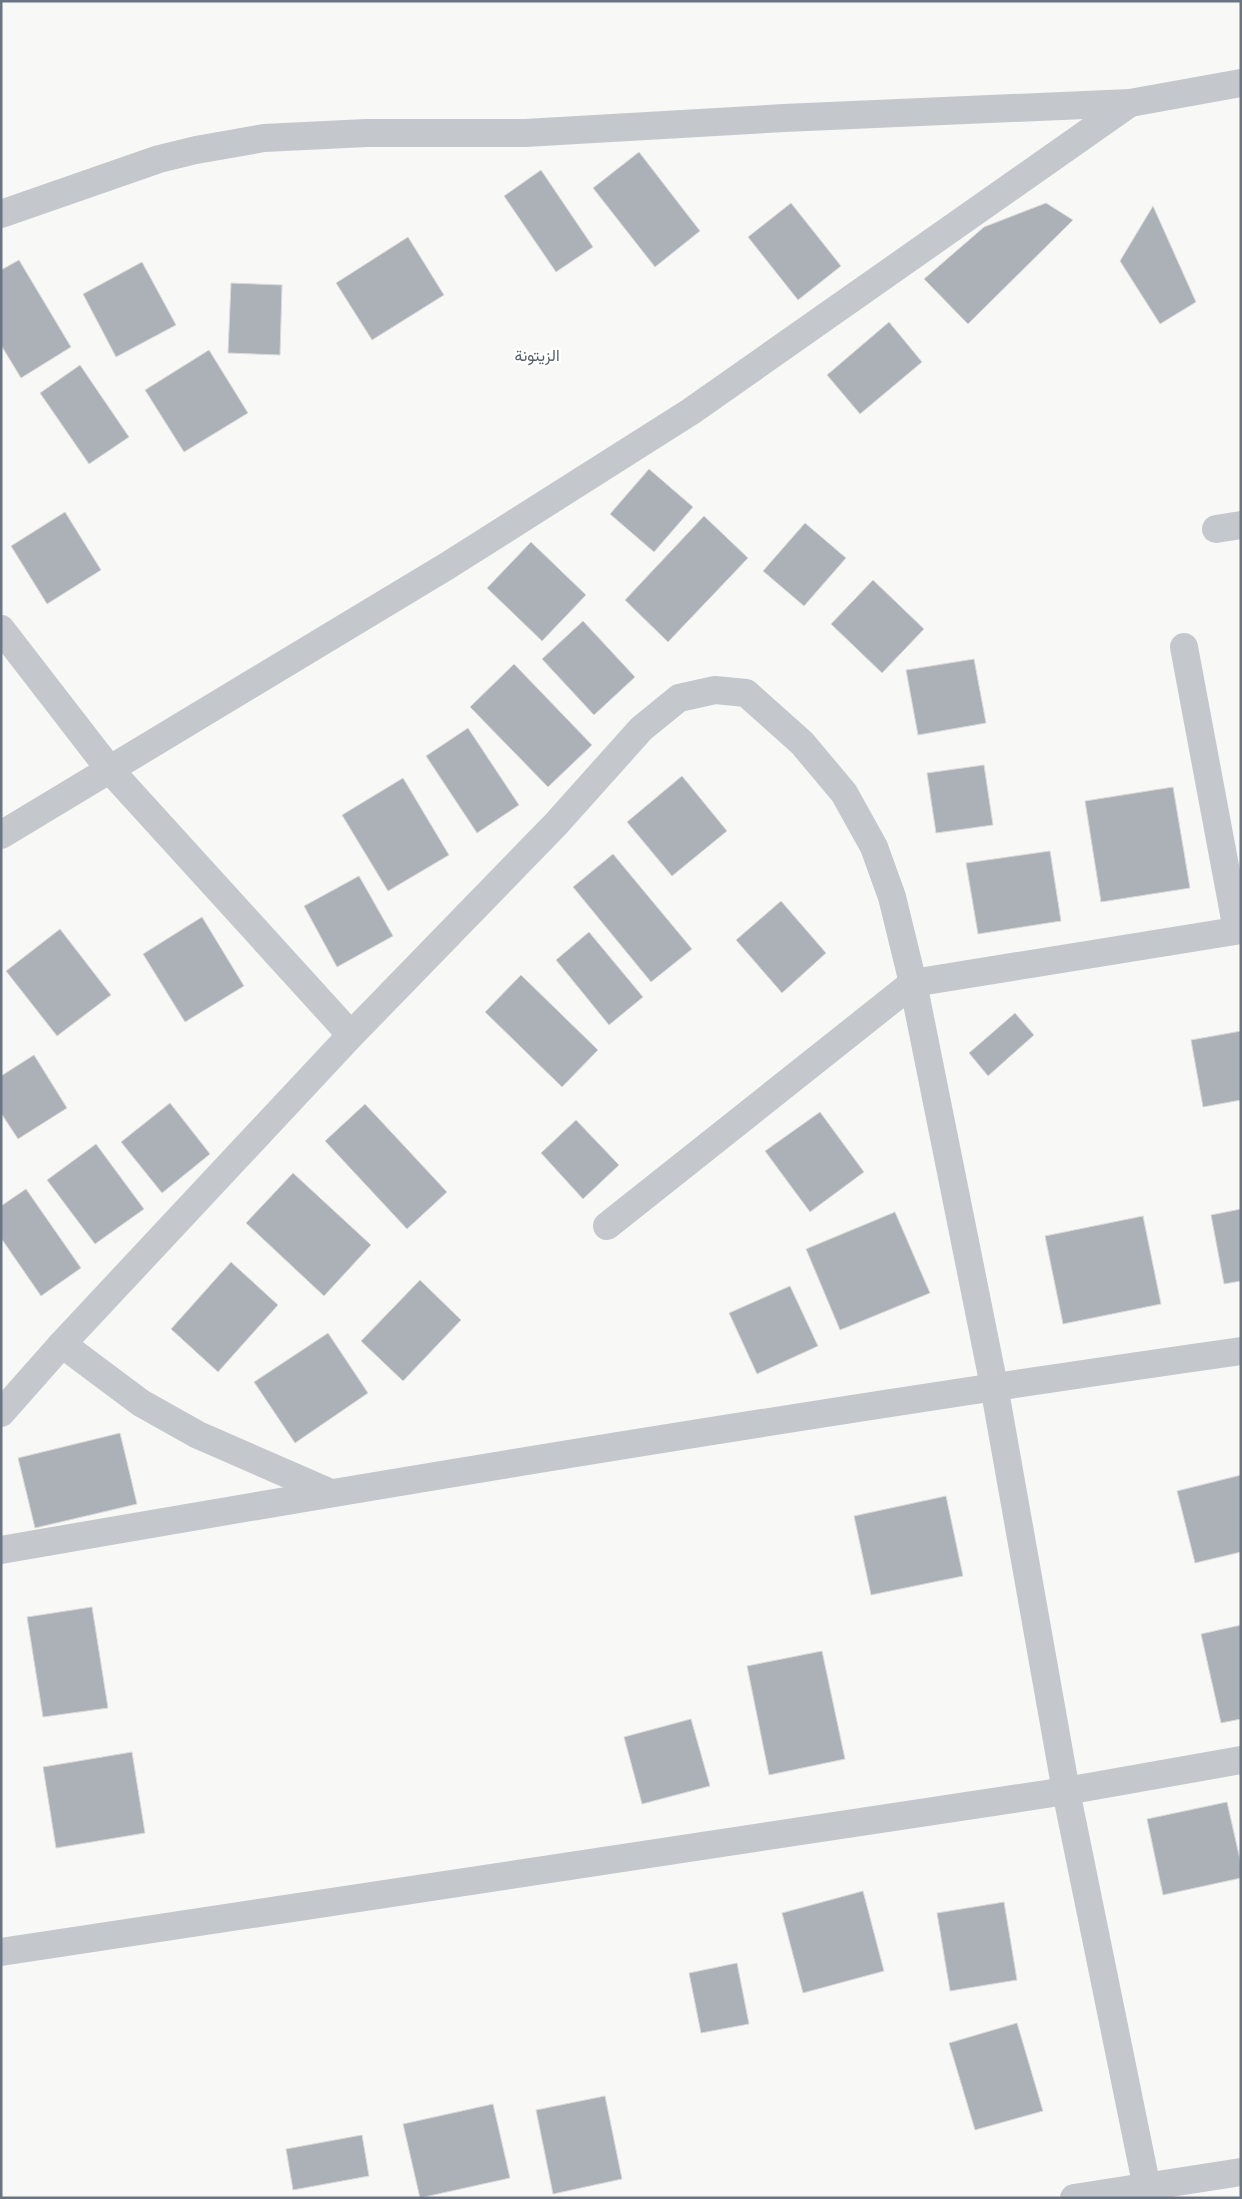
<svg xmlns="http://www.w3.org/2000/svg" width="1242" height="2199" viewBox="0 0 1242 2199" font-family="'Source Sans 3',Vazirmatn,sans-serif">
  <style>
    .building { fill: #acb1b8; stroke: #dadad8 }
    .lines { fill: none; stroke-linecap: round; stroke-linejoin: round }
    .minor { stroke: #c4c7cb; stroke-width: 28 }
    .labels { text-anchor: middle; stroke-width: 5; stroke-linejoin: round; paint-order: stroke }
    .neighbourhood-label { font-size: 16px; fill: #575f6a; stroke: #fff }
  </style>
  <rect width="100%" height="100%" fill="#f8f8f6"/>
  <!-- building -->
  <g class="building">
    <polygon points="639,152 700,231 655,267 593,188"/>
    <polygon points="541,170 593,247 556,272 504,196"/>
    <polygon points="791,203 841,266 798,300 748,237"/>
    <polygon points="1046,203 1073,220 968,324 924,279 984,227"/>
    <polygon points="1153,206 1196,302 1160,324 1120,261"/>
    <polygon points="408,237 444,295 372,340 336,283"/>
    <polygon points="19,260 71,347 21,378 1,345 1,270"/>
    <polygon points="142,262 176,325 116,357 83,294"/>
    <polygon points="231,283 282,285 280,355 228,353"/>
    <polygon points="889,322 922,362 860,414 827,375"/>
    <polygon points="209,350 248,413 184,452 145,390"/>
    <polygon points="80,365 129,437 89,464 40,393"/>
    <polygon points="649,469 693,507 654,552 610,514"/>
    <polygon points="65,512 101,570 47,604 11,546"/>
    <polygon points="704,516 748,558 668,642 625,600"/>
    <polygon points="805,523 846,558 804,606 763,571"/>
    <polygon points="531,542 586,595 542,641 487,588"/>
    <polygon points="873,580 924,629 882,673 831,624"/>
    <polygon points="583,621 635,677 594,715 542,659"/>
    <polygon points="974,659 986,723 918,735 906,670"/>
    <polygon points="514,664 592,745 548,787 470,707"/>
    <polygon points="468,728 519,805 477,833 426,756"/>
    <polygon points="984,765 993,825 936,833 927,773"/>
    <polygon points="682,776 727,831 672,876 627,822"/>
    <polygon points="403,778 449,855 388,891 342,815"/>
    <polygon points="1173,787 1190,888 1101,902 1085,801"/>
    <polygon points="1050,851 1061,921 978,934 966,863"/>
    <polygon points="613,854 692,949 651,982 573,887"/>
    <polygon points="359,876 393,936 337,967 304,906"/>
    <polygon points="781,901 826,953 782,993 736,940"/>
    <polygon points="202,917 244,986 185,1022 143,954"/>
    <polygon points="60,929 111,995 57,1036 6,971"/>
    <polygon points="589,932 643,997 609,1025 556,960"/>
    <polygon points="521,975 598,1050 562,1087 485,1012"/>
    <polygon points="1015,1013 1034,1035 988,1076 969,1053"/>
    <polygon points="1241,1031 1241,1100 1203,1107 1191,1040"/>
    <polygon points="34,1055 67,1108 18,1139 1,1113 1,1076"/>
    <polygon points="170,1103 210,1154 162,1193 121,1142"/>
    <polygon points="365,1104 447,1192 407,1229 325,1141"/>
    <polygon points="820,1112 864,1172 810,1212 765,1151"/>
    <polygon points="576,1120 619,1165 583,1199 541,1153"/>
    <polygon points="96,1144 144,1209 95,1244 47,1180"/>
    <polygon points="293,1173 371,1245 324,1296 246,1223"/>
    <polygon points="26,1189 81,1268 41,1296 1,1238 1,1206"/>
    <polygon points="1241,1209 1241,1281 1224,1284 1211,1215"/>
    <polygon points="895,1212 930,1293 840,1330 806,1249"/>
    <polygon points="1143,1216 1161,1304 1063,1324 1045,1236"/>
    <polygon points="231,1262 278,1305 218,1372 171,1329"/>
    <polygon points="420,1280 461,1320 403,1381 361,1341"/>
    <polygon points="790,1286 818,1346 757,1374 729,1313"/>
    <polygon points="328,1333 368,1393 295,1443 254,1382"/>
    <polygon points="120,1433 137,1504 35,1528 18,1458"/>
    <polygon points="1241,1475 1241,1552 1195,1563 1177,1491"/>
    <polygon points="946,1496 963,1576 871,1595 854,1516"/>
    <polygon points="92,1607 108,1708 43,1717 27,1617"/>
    <polygon points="1241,1625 1241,1719 1221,1723 1201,1634"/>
    <polygon points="822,1651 845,1759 769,1775 747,1666"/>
    <polygon points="691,1719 710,1786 642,1804 624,1737"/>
    <polygon points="132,1752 145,1833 56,1848 43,1767"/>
    <polygon points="1227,1802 1241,1864 1241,1878 1163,1895 1147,1819"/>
    <polygon points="863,1891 884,1971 803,1993 782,1913"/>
    <polygon points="1004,1902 1017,1980 950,1991 937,1913"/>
    <polygon points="737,1963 749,2024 701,2033 689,1973"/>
    <polygon points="1017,2023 1043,2111 975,2130 949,2043"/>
    <polygon points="605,2096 622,2179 553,2194 536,2110"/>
    <polygon points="493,2104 510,2178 420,2198 403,2124"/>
    <polygon points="362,2135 369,2176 293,2190 286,2149"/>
  </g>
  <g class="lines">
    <!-- minor -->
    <g class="minor">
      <polyline points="1,214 159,159 196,150 264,138 366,133 525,133 784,118 1130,103 1241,83"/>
      <polyline points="1216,529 1241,525"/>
      <polyline points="1,629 110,770 351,1035"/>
      <polyline points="1184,647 1237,930"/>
      <polyline points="1,835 447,566 690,412 1130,103"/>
      <polyline points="607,1226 913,983 1241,930"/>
      <polyline points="62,1344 141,1403 198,1435 331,1493"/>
      <polyline points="1,1413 62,1344 351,1035 556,824 641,729 679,698 715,690 746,693 802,743 844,793 874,847 892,897 913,983 994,1386 1066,1791 1149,2198"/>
      <path d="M1,1550C414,1478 826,1410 1241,1351"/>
      <polyline points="1,1952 1066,1791 1241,1760"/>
      <polyline points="1074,2198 1241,2172"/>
    </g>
  </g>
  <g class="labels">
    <!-- neighbourhood labels -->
    <g class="neighbourhood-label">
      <text x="537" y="361">الزيتونة</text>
    </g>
  </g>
  <!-- border -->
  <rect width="1242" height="2199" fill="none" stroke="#6a7584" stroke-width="5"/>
</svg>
